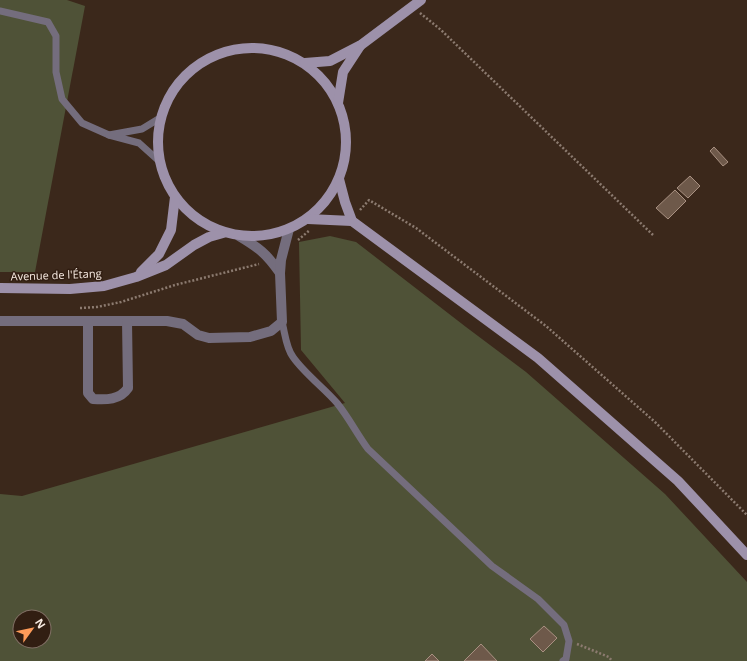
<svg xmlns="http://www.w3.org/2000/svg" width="747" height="661" viewBox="0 0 747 661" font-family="'Open Sans',sans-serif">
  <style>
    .green { fill: #4f5237; fill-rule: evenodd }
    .building { fill: #6e594a; stroke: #a89081 }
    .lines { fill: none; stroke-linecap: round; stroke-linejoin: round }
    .path { stroke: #8c7b70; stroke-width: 2.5; stroke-dasharray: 2 2; stroke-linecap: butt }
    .lane { stroke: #746d7d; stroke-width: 7 }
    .street { stroke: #746d7d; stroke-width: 10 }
    .secondary { stroke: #9d91aa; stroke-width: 10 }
    .labels { text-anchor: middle; stroke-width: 3; stroke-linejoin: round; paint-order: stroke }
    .street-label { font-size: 11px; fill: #f8ebe2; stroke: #311e12 }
  </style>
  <rect width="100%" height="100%" fill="#3b281b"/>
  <!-- green -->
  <g class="green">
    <polygon points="0,0 67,0 85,6 35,272 0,272"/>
    <path d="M330,236L356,242L466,327L526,372L665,494L747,582V661H0V494L22,496L345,403L301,350L299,242ZM20,617H44V641H20Z"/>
  </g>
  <!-- building -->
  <g class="building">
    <polygon points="714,147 728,162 723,166 710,151"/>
    <polygon points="690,176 700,186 688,198 677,188"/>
    <polygon points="675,190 686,201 668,219 656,208"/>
    <polygon points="544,626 557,638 543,652 530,639"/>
    <polygon points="481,644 497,661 464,661"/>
    <polygon points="432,654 439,661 425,661"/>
  </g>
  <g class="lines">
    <!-- path -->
    <g class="path">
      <polyline points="420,13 441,30 653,235"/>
      <polyline points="360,210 369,200 416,228 546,326 655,422 747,515"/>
      <polyline points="298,240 310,230"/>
      <polyline points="80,308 97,307 121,302 175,285 259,264"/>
      <polyline points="577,644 609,657 612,661"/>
    </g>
    <!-- lane -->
    <g class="lane">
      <polyline points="0,11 48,22 56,36 56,72 62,99 82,123 109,135"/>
      <polyline points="159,161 139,143 109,135 142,129 160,118"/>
      <path d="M282,322C285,333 286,348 293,357C304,373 324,388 337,403C349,418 357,434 368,449L492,566L538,599L564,625L569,641L566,659L563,661"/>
    </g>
    <!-- street -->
    <g class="street">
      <path d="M239,236C259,248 266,253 280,273"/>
      <polyline points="0,321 167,321 183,324 198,335 209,338 250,337 271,331 282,322 280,273 281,260 289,229"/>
      <path d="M88,321V393L93,399C106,400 120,400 128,388L127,321"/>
    </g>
    <!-- secondary -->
    <g class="secondary">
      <circle cx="252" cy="142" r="94"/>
      <polyline points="305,63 330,61 361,45 421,0"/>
      <polyline points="338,103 343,72 360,46"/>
      <polyline points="339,179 345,202 352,221 538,358 678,481 747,555"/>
      <polyline points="308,219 352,221"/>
      <polyline points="141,272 159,254 171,230 175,197"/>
      <polyline points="0,288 70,289 104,286 136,277 166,265 194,245 209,237 223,233"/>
    </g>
  </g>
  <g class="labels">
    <!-- street labels -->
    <g class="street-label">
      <text transform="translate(56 275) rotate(-2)" y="4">Avenue de l'Étang</text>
    </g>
  </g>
  <!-- north arrow -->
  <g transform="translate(32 629) rotate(57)"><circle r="19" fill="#311e12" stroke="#817065"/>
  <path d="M0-3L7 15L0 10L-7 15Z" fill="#fe9b59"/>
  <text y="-6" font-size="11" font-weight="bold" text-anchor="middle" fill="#f8ebe2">N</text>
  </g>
</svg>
